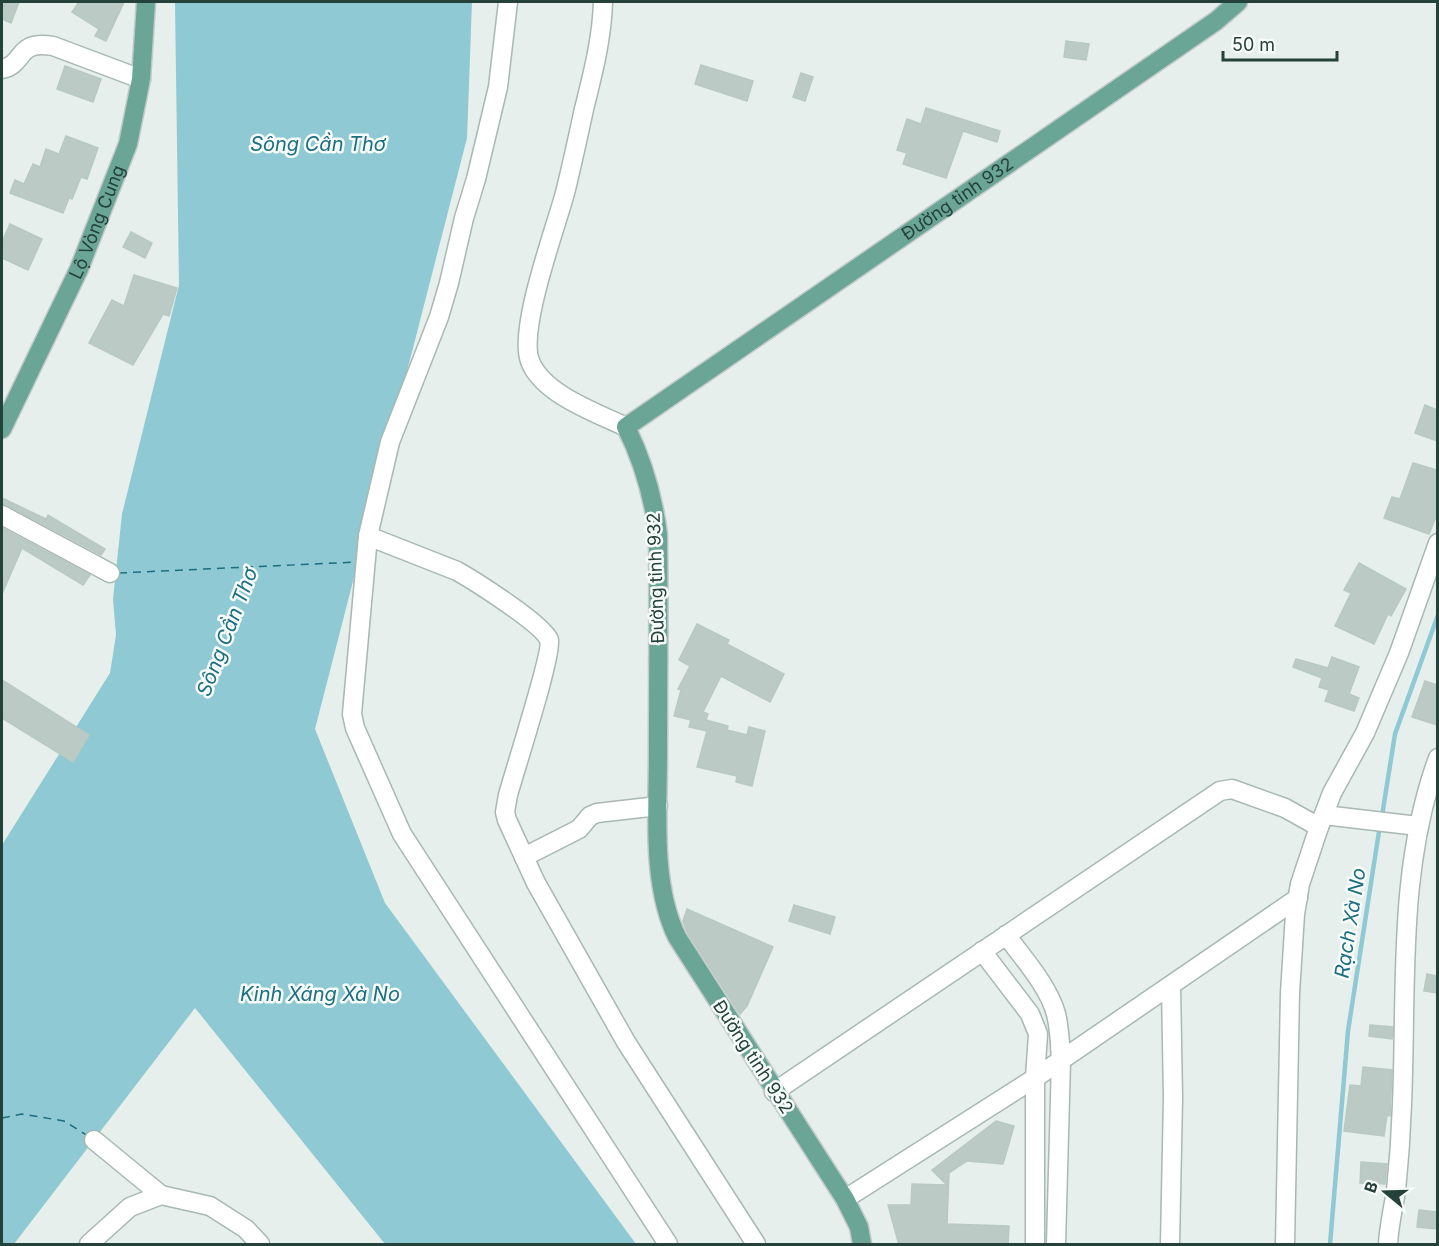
<svg xmlns="http://www.w3.org/2000/svg" width="1439" height="1246" viewBox="0 0 1439 1246" font-family="Inter,sans-serif">
  <style>
    .water { fill: #8ec9d4 }
    .lines { fill: none; stroke-linecap: round; stroke-linejoin: round }
    .stream { stroke: #8ec9d4; stroke-width: 4.5 }
    .ferry { stroke: #1c6f80; stroke-width: 1.5; stroke-dasharray: 8 6; stroke-linecap: butt }
    .building { fill: #bbcac4; stroke: #b8c9c2; stroke-width: 1.5 }
    .minor-casing { stroke: #a8b8b2; stroke-width: 21 }
    .major-casing { stroke: #c2cac8; stroke-width: 21 }
    .minor { stroke: #fff; stroke-width: 18 }
    .major { stroke: #6aa596; stroke-width: 18 }
    .labels { text-anchor: middle; stroke-width: 5; stroke-linejoin: round; paint-order: stroke }
    .street-label { font-size: 18px; fill: #24423a; stroke: #f7fbf9 }
    .water-label { font-size: 20px; font-style: italic; fill: #1c6f80; stroke: #f7fbf9 }
  </style>
  <rect width="100%" height="100%" fill="#e6efeb"/>
  <!-- water -->
  <polygon class="water" points="175,2 472,2 467,138 315,729 385,903 636,1244 385,1244 195,1008 14,1244 2,1244 2,845 110,673 116,635 113,599 122,514 179,285"/>
  <g class="lines">
    <!-- stream -->
    <g class="stream">
      <polyline points="1382,816 1395,734 1438,615"/>
      <polyline points="1330,1244 1348,1031 1380,825"/>
    </g>
    <!-- ferry -->
    <g class="ferry">
      <polyline points="119,573 357,562"/>
      <polyline points="2,1118 22,1114 64,1121 88,1136"/>
    </g>
  </g>
  <!-- building -->
  <g class="building">
    <polygon points="2,2 19,2 11,23 2,19"/>
    <polygon points="79,2 124,2 106,41 95,36 99,29 72,12"/>
    <polygon points="1066,41 1089,44 1086,60 1064,57"/>
    <polygon points="701,65 753,81 747,101 695,84"/>
    <polygon points="65,66 101,79 93,102 57,89"/>
    <polygon points="801,73 813,77 805,101 793,97"/>
    <polygon points="926,108 1000,131 997,142 963,131 946,178 903,164 907,153 897,150 907,119 921,124"/>
    <polygon points="66,136 98,148 87,179 81,177 72,199 69,198 63,213 10,193 15,180 24,184 33,164 40,167 46,149 59,154"/>
    <polygon points="10,224 42,239 28,270 2,258 2,242"/>
    <polygon points="131,232 152,243 145,258 123,247"/>
    <polygon points="134,275 177,288 169,316 163,314 133,365 89,343 112,300 124,306"/>
    <polygon points="1425,405 1437,410 1437,441 1415,433"/>
    <polygon points="1413,463 1437,470 1437,514 1429,534 1384,518 1392,497 1400,499"/>
    <polygon points="2,498 46,519 48,515 105,549 101,555 7,505 2,504"/>
    <polygon points="2,528 90,575 83,585 22,548 2,594"/>
    <polygon points="1359,563 1406,589 1391,616 1388,614 1374,644 1335,626 1351,593 1344,590"/>
    <polygon points="697,624 729,640 727,644 784,674 770,702 721,676 703,712 708,714 706,720 728,726 727,730 747,735 749,727 765,731 752,786 736,782 737,776 697,767 707,731 689,727 691,720 674,716 681,690 678,689 690,666 679,660"/>
    <polygon points="1332,657 1359,667 1349,694 1359,698 1354,711 1325,701 1329,690 1319,687 1322,678 1293,667 1296,659 1328,668"/>
    <polygon points="2,680 89,735 73,762 2,718"/>
    <polygon points="1425,681 1437,685 1437,725 1412,717"/>
    <polygon points="794,905 835,917 830,934 789,921"/>
    <polygon points="687,909 773,947 747,1006 740,1014 687,932 683,921"/>
    <polygon points="1427,974 1437,976 1437,993 1424,991"/>
    <polygon points="1370,1025 1393,1027 1392,1039 1369,1036"/>
    <polygon points="1363,1067 1392,1070 1390,1116 1387,1115 1384,1136 1344,1131 1350,1085 1361,1086"/>
    <polygon points="996,1121 1014,1126 1003,1164 967,1161 949,1173 947,1224 1009,1226 1008,1245 899,1245 888,1205 911,1205 912,1184 947,1185 932,1170"/>
    <polygon points="1361,1162 1387,1164 1385,1184 1360,1183"/>
    <polygon points="1419,1210 1437,1212 1437,1229 1417,1227"/>
  </g>
  <g class="lines">
    <!-- minor casing -->
    <g class="minor-casing">
      <g id="minor">
        <polyline points="508,2 498,87 476,179 464,218 449,283 439,317 390,442 368,536 352,714 355,728 402,834 668,1244"/>
        <path d="M603,2C602,38 593,73 584,109C578,137 572,165 565,193C555,230 518,329 530,361C542,394 597,413 626,427"/>
        <path d="M2,69C26,64 15,40 53,46L141,79"/>
        <polyline points="2,515 110,573"/>
        <path d="M368,536L457,571C473,580 543,624 549,640C553,652 514,773 508,795L505,812L507,820L536,883L626,1042L756,1244"/>
        <polyline points="1324,815 1418,826"/>
        <polyline points="1319,827 1332,793 1365,733 1399,653 1438,543"/>
        <polyline points="524,857 579,829 590,816 597,813 658,806"/>
        <path d="M1006,935C1023,958 1049,987 1056,1014C1060,1030 1060,1045 1061,1061L1056,1244"/>
        <polyline points="982,951 1030,1014 1038,1034 1035,1078 1035,1244"/>
        <polyline points="774,1092 1220,791 1232,789 1285,808 1319,827 1300,884 1295,914 1290,993 1285,1244"/>
        <polyline points="94,1140 161,1195"/>
        <polyline points="845,1199 1035,1078 1298,898"/>
        <polyline points="89,1244 130,1207 161,1195 210,1206 246,1229 260,1244"/>
        <polyline points="1170,1244 1173,1098 1171,986"/>
        <path d="M1388,1244C1389,1226 1393,1209 1396,1191C1399,1162 1401,1133 1402,1104C1407,988 1397,870 1438,758"/>
      </g>
    </g>
    <!-- major casing -->
    <g class="major-casing">
      <g id="major">
        <path id="s1" d="M2,429L79,269L128,144L141,79L146,2"/>
        <path id="s2" d="M862,1244L859,1227L845,1199L677,937C651,884 658,812 658,753C658,680 659,607 658,534C653,496 643,461 626,427L1216,21L1238,2"/>
      </g>
    </g>
    <!-- minor -->
    <use href="#minor" class="minor"/>
    <!-- major -->
    <use href="#major" class="major"/>
  </g>
  <g class="labels">
    <!-- street labels -->
    <g class="street-label">
      <text dy="6" stroke="none"><textPath href="#s2" startOffset="1280">Đường tỉnh 932</textPath></text>
      <text dy="6" stroke="none"><textPath href="#s1" startOffset="228">Lộ Vòng Cung</textPath></text>
      <text transform="translate(656 578) rotate(-92)" y="6">Đường tỉnh 932</text>
      <text transform="translate(753 1057) rotate(57)" y="6">Đường tỉnh 932</text>
    </g>
    <!-- water labels -->
    <g class="water-label">
      <text x="318" y="151">Sông Cần Thơ</text>
      <text transform="translate(227 632) rotate(-69)" y="7">Sông Cần Thơ</text>
      <text transform="translate(1350 923) rotate(-81)" y="7">Rạch Xà No</text>
      <text x="320" y="1001">Kinh Xáng Xà No</text>
    </g>
  </g>
  <!-- border -->
  <rect width="1439" height="1246" fill="none" stroke="#24423a" stroke-width="6"/>
  <!-- north arrow -->
  <g transform="translate(1385 1192) rotate(289)" stroke="#f7fbf9" stroke-width="4.5" paint-order="stroke">
  <path d="M0-4.5L10 22L0 15L-10 22Z" fill="#24423a"/>
  <text y="-9" font-size="16" font-weight="bold" text-anchor="middle" fill="#24423a">B</text>
  </g>
  <!-- scale -->
  <path d="M1223 51v9h114v-9" fill="none" stroke="#24423a" stroke-width="3"/>
  <text x="1232" y="51" font-size="18" fill="#24423a" stroke="#f7fbf9" stroke-width="4.5" paint-order="stroke">50 m</text>
</svg>
